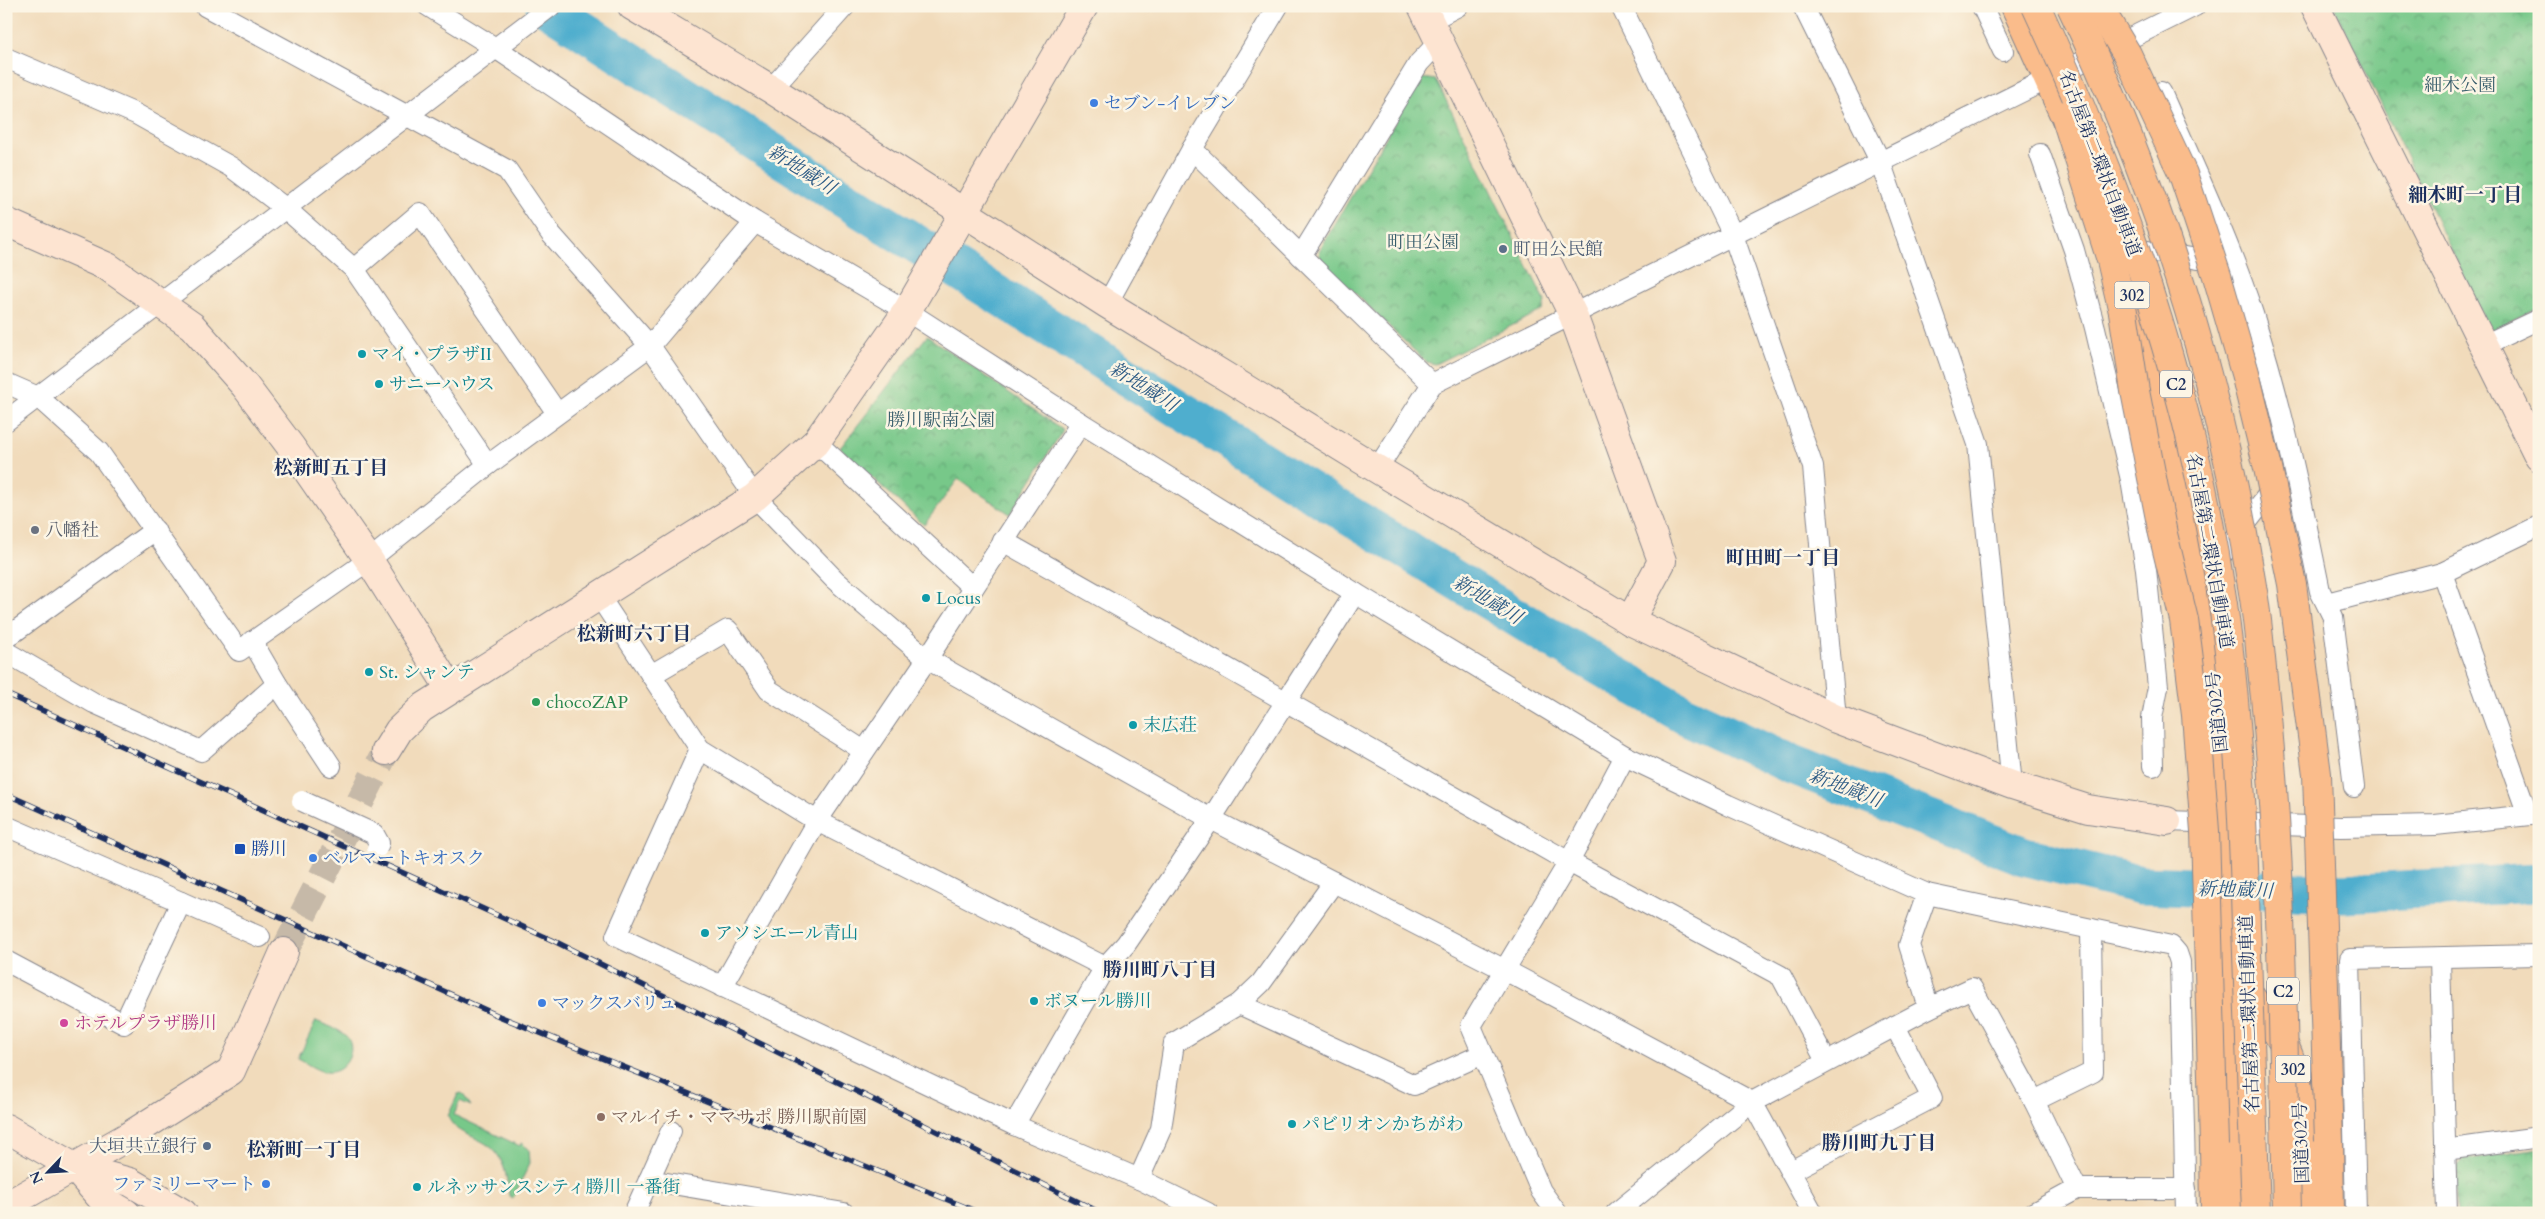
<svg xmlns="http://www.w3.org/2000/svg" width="2545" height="1219" viewBox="0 0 2545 1219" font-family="Cardo,'Noto Serif JP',serif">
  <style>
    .green { fill: #77c889; stroke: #497c74 }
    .park { fill: url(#park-crowns); stroke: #497c74 }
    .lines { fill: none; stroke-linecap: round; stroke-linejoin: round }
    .river { stroke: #4faece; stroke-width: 39 }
    .secondary-tunnel { stroke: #c6b9a8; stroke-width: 28; stroke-dasharray: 28 14; stroke-linecap: butt }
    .street-casing { stroke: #86858c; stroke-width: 22 }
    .secondary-casing { stroke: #86858c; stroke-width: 30 }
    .highway-casing { stroke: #86858c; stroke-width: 30 }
    .street { stroke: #fff; stroke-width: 20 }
    .secondary { stroke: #fde4d1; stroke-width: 28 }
    .highway { stroke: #fabc8b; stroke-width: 28 }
    .rail-casing { stroke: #1b2f5e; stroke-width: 5.5 }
    .rail { stroke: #fcf5e5; stroke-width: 4; stroke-dasharray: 11; stroke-linecap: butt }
    .street-bridge-casing { stroke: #86858c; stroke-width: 22; stroke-linecap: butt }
    .highway-bridge-casing { stroke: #86858c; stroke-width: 30; stroke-linecap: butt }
    .street-bridge { stroke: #fff; stroke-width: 20 }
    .highway-bridge { stroke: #fabc8b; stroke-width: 28 }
    .shop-dot { fill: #3f7fe0; stroke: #fcf5e5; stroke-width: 2 }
    .service-dot { fill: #5c6f8a; stroke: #fcf5e5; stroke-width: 2 }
    .culture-dot { fill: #0f9aa8; stroke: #fcf5e5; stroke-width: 2 }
    .worship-dot { fill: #6b7280; stroke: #fcf5e5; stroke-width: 2 }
    .leisure-dot { fill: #2e9e5b; stroke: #fcf5e5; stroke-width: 2 }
    .transit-dot { fill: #1a4fb4; stroke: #fcf5e5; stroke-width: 2 }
    .hotel-dot { fill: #d1479c; stroke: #fcf5e5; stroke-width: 2 }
    .education-dot { fill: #8d6e63; stroke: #fcf5e5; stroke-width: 2 }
    .labels { text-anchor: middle; stroke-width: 5; stroke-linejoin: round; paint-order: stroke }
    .shield { fill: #fcf5e5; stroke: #5e6a86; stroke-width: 1 }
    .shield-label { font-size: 16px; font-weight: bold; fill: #1b2f5e }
    .park-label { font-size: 18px; fill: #375d6b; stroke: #fcf5e5 }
    .shop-label { font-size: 18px; fill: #366cbe; stroke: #fcf5e5; text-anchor: start }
    .street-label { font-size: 18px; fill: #1b2f5e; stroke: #fcf5e5 }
    .service-label { font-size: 18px; fill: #4e5e75; stroke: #fcf5e5; text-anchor: start }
    .culture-label { font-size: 18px; fill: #0d838f; stroke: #fcf5e5; text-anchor: start }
    .worship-label { font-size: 18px; fill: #5b616d; stroke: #fcf5e5; text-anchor: start }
    .leisure-label { font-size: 18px; fill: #27864d; stroke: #fcf5e5; text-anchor: start }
    .transit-label { font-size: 18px; fill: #164399; stroke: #fcf5e5; text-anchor: start }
    .hotel-label { font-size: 18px; fill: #b23c85; stroke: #fcf5e5; text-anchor: start }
    .education-label { font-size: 18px; fill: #785e54; stroke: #fcf5e5; text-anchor: start }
    .water-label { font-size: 19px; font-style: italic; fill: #2d5b85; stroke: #fcf5e5 }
    .neighbourhood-label { font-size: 19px; font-weight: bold; fill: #1b2f5e; stroke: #fcf5e5 }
  </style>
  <defs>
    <pattern id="park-crowns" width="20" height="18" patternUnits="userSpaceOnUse" patternTransform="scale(1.25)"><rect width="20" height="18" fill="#77c889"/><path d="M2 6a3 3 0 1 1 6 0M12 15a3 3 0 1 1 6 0" fill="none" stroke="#61a373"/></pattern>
  </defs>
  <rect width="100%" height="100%" fill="#fcf5e5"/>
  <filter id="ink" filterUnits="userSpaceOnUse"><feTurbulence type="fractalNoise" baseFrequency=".02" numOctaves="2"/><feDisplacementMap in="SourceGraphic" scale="10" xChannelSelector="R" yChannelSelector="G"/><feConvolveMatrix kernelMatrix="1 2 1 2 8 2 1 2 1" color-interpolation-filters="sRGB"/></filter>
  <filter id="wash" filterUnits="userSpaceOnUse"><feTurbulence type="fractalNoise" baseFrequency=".0096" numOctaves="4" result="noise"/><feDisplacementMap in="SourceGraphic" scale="20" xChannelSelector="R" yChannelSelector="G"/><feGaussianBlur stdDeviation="1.12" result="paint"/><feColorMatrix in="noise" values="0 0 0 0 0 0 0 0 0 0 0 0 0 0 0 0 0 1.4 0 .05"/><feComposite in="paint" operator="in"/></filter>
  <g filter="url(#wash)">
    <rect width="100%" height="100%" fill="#f1dbbb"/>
    <!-- green -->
    <g class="green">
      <path d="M316,1021C325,1025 340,1029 347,1037C358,1051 344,1075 326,1072C317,1071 306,1063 298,1059Z"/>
      <path d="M462,1093L471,1106L460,1101L454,1115L520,1146L521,1143L529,1149L530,1163L513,1198L509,1196C507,1181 506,1166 497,1154C485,1136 454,1136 448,1116L458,1094Z"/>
    </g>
    <!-- park -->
    <g class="park">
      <polygon points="2334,6 2539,6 2539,307 2490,331"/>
      <polygon points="1421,78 1436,80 1545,301 1543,310 1435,364 1426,362 1321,260 1319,251"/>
      <polygon points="927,336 1063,430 1010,514 958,479 924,525 840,448"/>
      <polygon points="2539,1149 2539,1213 2457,1213 2457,1167 2463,1160"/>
    </g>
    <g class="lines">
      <!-- river -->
      <polyline class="river" points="545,6 837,194 1300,485 1544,634 1685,715 1792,765 2024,856 2141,885 2344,893 2539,883"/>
    </g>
  </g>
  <g filter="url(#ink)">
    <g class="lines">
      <!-- secondary-tunnel -->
      <polyline class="secondary-tunnel" points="284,952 386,751"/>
      <!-- street casing -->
      <g class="street-casing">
        <g id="street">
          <polyline points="205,6 507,170 551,234 650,346 755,497 835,580 927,659 1211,819 1505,970 1752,1102 1813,1213"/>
          <polyline points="428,6 497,49 755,222 907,311 1081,423 1355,593 1625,756 1728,805 1927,894 2171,946 2177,953 2180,962 2186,1213"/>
          <polyline points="1621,6 1733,235 1813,467 1836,719"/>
          <polyline points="1803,6 1880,161 1978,444 2012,785"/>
          <polyline points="1982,6 2003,51"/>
          <polyline points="1429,21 1458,6"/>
          <polyline points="6,58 136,114 231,167 285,208 354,269 488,465 369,560 239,651 99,452 38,397 6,383"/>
          <polyline points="771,89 845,6"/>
          <path d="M2161,92C2193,165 2228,238 2253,314C2282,404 2301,497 2320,591L2333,617L2354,787"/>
          <polyline points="1192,149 1432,384"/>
          <polyline points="2040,154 2074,250 2095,328 2131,480 2146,569 2158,687 2152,718 2153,766"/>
          <polyline points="2123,247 2223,263"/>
          <polyline points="1301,256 1419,63 1439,42"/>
          <polyline points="354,269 420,213 557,413"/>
          <polyline points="1107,304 1192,149 1278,6"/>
          <polyline points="2482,346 2539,319"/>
          <polyline points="6,421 551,6"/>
          <polyline points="816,442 973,588"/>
          <polyline points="488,465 650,346 755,222"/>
          <polyline points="1377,469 1432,384 2195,6"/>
          <polyline points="1003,541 1569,862 1781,976 1826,1061"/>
          <polyline points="2211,569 2277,483"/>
          <polyline points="2442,573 2528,815"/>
          <polyline points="599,596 700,749 817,821 1105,967"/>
          <polyline points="2327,603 2442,573 2539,526"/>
          <polyline points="6,638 155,530"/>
          <polyline points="252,641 277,684 331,766"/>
          <polyline points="6,652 94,703 201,751 277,684"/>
          <polyline points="651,675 728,630 769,690 864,751"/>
          <polyline points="700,749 616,936 1014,1125"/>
          <polyline points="2167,821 2341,827 2435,825 2539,814"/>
          <polyline points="6,826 181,902 124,1024 6,961"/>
          <polyline points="181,902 260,937"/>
          <polyline points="2440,958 2447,1213"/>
          <polyline points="722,987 817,821 927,659 1081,423"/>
          <polyline points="1239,1004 1414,1085 1483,1054"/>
          <polyline points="1929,1008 1972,988 2034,1101 2077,1189"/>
          <polyline points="2034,1101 2093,1072 2091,929"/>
          <polyline points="2445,1150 2539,1137"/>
          <polyline points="1791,1171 1932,1098 1895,1026"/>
          <polyline points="1139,1179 1161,1129 1174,1043 1239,1004 1261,983 1334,882"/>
          <polyline points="649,1180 844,1213"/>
          <polyline points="634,1213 671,1131"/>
          <polyline points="1208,1213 1139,1179 1014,1125 1105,967 1126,944 1211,819 1355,593"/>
          <polyline points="1557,1213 1541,1191 1471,1026 1569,862 1625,756"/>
          <polyline points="1616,1213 1752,1102 1929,1008 1909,945 1927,894"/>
          <polyline points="2033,1213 2077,1189 2186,1189"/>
          <polyline points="2356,1213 2350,959 2539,955"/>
        </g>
      </g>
      <!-- secondary casing -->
      <g class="secondary-casing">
        <g id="secondary">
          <polyline points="632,6 771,89 1107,304 1377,469 1630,621 1836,719 2012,785 2088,809 2167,821"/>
          <polyline points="1422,6 1573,315 1662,561 1630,621"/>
          <polyline points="2315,6 2539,457"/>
          <polyline points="6,222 108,267 192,326 245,386 291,447 369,560 450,689"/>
          <polyline points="386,751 399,730 422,708 755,497 816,442 907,311 1084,6"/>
          <polyline points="6,1128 74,1167 130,1182 183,1213"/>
          <polyline points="74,1167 102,1199 126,1213"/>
          <polyline points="6,1206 127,1137 231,1071 284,952"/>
        </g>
      </g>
      <!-- highway casing -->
      <g class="highway-casing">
        <g id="highway">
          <polyline points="2015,6 2074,137"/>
          <path d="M2126,276C2169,414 2201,555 2217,699C2226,778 2227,857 2229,937C2232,1029 2236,1121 2238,1213"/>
          <path d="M2244,985C2257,1010 2279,1029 2289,1056C2308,1104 2302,1162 2303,1213"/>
          <polyline points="2329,1141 2330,1213"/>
          <polyline points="2214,1145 2215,1213"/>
        </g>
      </g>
      <!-- street -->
      <use href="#street" class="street"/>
      <!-- secondary -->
      <use href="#secondary" class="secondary"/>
      <!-- highway -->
      <use href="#highway" class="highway"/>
      <!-- rail casing -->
      <g class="rail-casing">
        <g id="rail">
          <polyline points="6,694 552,940 1101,1213"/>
          <polyline points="6,794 499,1016 980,1213"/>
        </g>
      </g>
      <!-- rail -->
      <use href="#rail" class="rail"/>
      <!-- street-bridge casing -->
      <g class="street-bridge-casing">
        <polyline id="street-bridge" points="302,801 374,834 379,843 377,848"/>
      </g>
      <!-- highway-bridge casing -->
      <g class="highway-bridge-casing">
        <g id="highway-bridge">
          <path d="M2036,6C2124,195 2193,398 2223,604C2238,711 2243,819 2246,927C2250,1022 2253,1117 2256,1213"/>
          <path d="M2071,6C2160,192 2221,389 2253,592C2258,621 2260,650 2263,679C2283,856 2283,1035 2287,1213"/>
          <polyline points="2098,6 2127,54 2183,174 2217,276 2245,373 2268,468 2292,584 2317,774 2329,1141"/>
          <polyline points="2065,115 2111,260 2123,312 2135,391 2163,534 2184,620 2196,715 2205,831 2214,1145"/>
        </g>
      </g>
      <!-- street-bridge -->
      <use href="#street-bridge" class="street-bridge"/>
      <!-- highway-bridge -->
      <use href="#highway-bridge" class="highway-bridge"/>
    </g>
  </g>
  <!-- markers -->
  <g class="shop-dot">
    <circle cx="1094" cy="103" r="5"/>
    <circle cx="313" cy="858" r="5"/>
    <circle cx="542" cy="1003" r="5"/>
    <circle cx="266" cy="1184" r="5"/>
  </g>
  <g class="service-dot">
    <circle cx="1503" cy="249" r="5"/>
    <circle cx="207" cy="1146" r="5"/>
  </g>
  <g class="culture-dot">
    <circle cx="362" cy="354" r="5"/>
    <circle cx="379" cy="384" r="5"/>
    <circle cx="926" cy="598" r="5"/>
    <circle cx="369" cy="672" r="5"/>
    <circle cx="1133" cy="725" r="5"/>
    <circle cx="705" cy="933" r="5"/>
    <circle cx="1034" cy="1001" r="5"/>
    <circle cx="1292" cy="1124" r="5"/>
    <circle cx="417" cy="1187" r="5"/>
  </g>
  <circle class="worship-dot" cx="35" cy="530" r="5"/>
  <circle class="leisure-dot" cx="536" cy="702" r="5"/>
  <rect class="transit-dot" x="234" y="843" width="12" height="12" rx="2.5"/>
  <circle class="hotel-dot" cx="64" cy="1023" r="5"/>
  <circle class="education-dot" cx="601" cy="1117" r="5"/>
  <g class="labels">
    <!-- shield labels -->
    <g class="shield">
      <rect x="2114.5" y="281.5" width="35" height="27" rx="4"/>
      <rect x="2160" y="370.5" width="32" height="27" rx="4"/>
      <rect x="2267" y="977.5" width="32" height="27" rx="4"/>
      <rect x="2275.5" y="1055.5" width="35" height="27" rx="4"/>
    </g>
    <g class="shield-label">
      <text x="2132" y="301">302</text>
      <text x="2176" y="390">C2</text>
      <text x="2283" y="997">C2</text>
      <text x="2293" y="1075">302</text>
    </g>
    <!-- park labels -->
    <g class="park-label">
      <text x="2460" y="91">細木公園</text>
      <text x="1423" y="248">町田公園</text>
      <text x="941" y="426">勝川駅南公園</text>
    </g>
    <!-- shop labels -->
    <g class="shop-label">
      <text x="1104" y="109">セブン-イレブン</text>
      <text x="323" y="864">ベルマートキオスク</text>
      <text x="552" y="1009">マックスバリュ</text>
      <text x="256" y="1190" text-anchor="end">ファミリーマート</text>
    </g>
    <!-- street labels -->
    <g class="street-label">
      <text transform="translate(2100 163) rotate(69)" y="6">名古屋第二環状自動車道</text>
      <text transform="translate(2210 551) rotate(80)" y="6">名古屋第二環状自動車道</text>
      <text transform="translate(2217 712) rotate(-96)" y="6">国道302号</text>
      <text transform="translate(2249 1014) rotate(-92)" y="6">名古屋第二環状自動車道</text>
      <text transform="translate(2301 1143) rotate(-92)" y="6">国道302号</text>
    </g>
    <!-- service labels -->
    <g class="service-label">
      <text x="1513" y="255">町田公民館</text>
      <text x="197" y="1152" text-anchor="end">大垣共立銀行</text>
    </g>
    <!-- culture labels -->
    <g class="culture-label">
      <text x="372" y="360">マイ・プラザII</text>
      <text x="389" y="390">サニーハウス</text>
      <text x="936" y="604">Locus</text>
      <text x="379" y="678">St. シャンテ</text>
      <text x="1143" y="731">末広荘</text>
      <text x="715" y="939">アソシエール青山</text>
      <text x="1044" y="1007">ボヌール勝川</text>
      <text x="1302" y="1130">パビリオンかちがわ</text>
      <text x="427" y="1193">ルネッサンスシティ勝川 一番街</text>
    </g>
    <!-- worship labels -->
    <g class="worship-label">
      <text x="45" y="536">八幡社</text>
    </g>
    <!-- leisure labels -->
    <g class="leisure-label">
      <text x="546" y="708">chocoZAP</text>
    </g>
    <!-- transit labels -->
    <g class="transit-label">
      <text x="251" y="855">勝川</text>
    </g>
    <!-- hotel labels -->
    <g class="hotel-label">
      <text x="74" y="1029">ホテルプラザ勝川</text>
    </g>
    <!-- education labels -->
    <g class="education-label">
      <text x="611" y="1123">マルイチ・ママサポ 勝川駅前園</text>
    </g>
    <!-- water labels -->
    <g class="water-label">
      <text transform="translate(802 169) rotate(32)" y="7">新地蔵川</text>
      <text transform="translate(1144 386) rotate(32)" y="7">新地蔵川</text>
      <text transform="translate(1488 599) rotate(31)" y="7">新地蔵川</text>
      <text transform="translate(1846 787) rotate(21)" y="7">新地蔵川</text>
      <text transform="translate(2235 889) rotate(2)" y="7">新地蔵川</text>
    </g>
    <!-- neighbourhood labels -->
    <g class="neighbourhood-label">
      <text x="2465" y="201">細木町一丁目</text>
      <text x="331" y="474">松新町五丁目</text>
      <text x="1783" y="564">町田町一丁目</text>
      <text x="634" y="640">松新町六丁目</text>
      <text x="1160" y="976">勝川町八丁目</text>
      <text x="1879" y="1149">勝川町九丁目</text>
      <text x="304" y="1156">松新町一丁目</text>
    </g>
  </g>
  <!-- margin -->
  <rect width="2545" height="1219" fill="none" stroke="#fcf5e5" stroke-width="25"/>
  <!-- north arrow -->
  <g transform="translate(48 1172) rotate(245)" stroke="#fcf5e5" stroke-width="4" paint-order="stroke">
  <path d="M0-4L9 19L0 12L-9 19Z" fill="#1b2f5e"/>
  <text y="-8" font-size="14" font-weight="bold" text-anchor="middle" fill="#1b2f5e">N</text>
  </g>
</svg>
